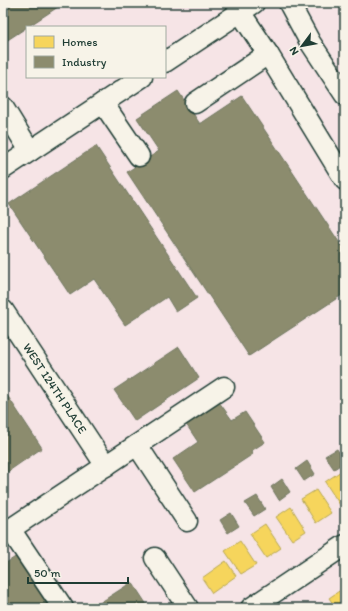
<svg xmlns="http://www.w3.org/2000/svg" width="348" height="611" viewBox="0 0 348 611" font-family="Itim,sans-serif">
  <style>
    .homes { fill: #f6d55c; stroke: #b6a750 }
    .industry { fill: #8c8c6e; stroke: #6b745d }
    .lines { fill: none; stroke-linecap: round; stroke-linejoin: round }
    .minor-casing { stroke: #1f3d34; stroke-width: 23 }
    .minor { stroke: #f7f3e8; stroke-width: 20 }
    .labels { text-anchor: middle; stroke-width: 4; stroke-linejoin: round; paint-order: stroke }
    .street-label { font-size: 12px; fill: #1f3d34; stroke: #f7f3e8 }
  </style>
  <rect width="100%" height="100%" fill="#f6e4e6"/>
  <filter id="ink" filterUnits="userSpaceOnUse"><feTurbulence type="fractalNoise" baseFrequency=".025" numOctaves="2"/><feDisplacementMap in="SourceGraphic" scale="8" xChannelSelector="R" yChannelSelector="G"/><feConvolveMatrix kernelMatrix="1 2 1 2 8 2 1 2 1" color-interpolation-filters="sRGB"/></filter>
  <g filter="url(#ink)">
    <!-- homes -->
    <g class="homes">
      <polygon points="341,471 345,477 345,506 342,508 325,482"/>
      <polygon points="316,490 331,513 316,523 301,499"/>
      <polygon points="291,507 306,531 292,540 276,517"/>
      <polygon points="265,524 281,548 266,558 250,534"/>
      <polygon points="240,541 256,565 241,574 225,551"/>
      <polygon points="226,561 236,576 212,593 202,578"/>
      <polygon points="345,587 345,608 336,608 329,598"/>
    </g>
    <!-- industry -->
    <g class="industry">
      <polygon points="3,3 64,3 3,43"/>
      <polygon points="178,91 200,124 242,96 345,251 345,293 249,356 127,172 159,151 137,118"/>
      <polygon points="96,146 197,298 176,312 167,297 125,325 94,279 70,295 9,204"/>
      <polygon points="179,347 199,378 135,421 114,390"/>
      <polygon points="3,389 42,448 3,475"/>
      <polygon points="219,402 232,420 245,412 265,442 251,451 253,454 195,492 173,459 198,442 186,424"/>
      <polygon points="337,449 345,462 334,469 325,456"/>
      <polygon points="307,461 315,474 304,481 296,469"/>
      <polygon points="282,479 290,492 279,500 271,487"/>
      <polygon points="257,496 265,509 254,516 245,503"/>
      <polygon points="231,513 239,526 228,533 220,520"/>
      <polygon points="20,554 56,608 3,608 3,565"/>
      <polygon points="132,582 149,608 96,608 95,606"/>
    </g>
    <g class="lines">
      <!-- minor casing -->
      <g class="minor-casing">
        <g id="minor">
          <polyline points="289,3 310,42 345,95"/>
          <polyline points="240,12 268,54 345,180"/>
          <polyline points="165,62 254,3"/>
          <polyline points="103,103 139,156"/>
          <polyline points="195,103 268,54"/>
          <polyline points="3,107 30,151"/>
          <polyline points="3,169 142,77"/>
          <path id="s1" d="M3,310L106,466"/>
          <polyline points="137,445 187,521"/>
          <polyline points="10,529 63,608"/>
          <polyline points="3,534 224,387"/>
          <polyline points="155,558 188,608"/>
          <polyline points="251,608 345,545"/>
        </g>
      </g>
      <!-- minor -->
      <use href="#minor" class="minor"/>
    </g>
  </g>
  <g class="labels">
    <!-- street labels -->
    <g class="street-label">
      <text dy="4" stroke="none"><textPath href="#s1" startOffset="94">WEST 124TH PLACE</textPath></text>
    </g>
  </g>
  <!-- margin -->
  <rect width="348" height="611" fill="none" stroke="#f7f3e8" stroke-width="16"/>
  <rect x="8" y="8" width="332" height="595" fill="none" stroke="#1f3d34" stroke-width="1.5" filter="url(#ink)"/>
  <!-- legend -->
  <rect x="26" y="26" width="140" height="52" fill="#f7f3e8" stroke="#a1aaa0"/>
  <rect x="34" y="36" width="20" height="12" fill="#f6d55c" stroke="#a1aaa0"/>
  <text x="62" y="46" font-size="12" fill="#1f3d34">Homes</text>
  <rect x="34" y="56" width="20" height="12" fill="#8c8c6e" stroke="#a1aaa0"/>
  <text x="62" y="66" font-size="12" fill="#1f3d34">Industry</text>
  <!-- north arrow -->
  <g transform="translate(302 46) rotate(238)" stroke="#f7f3e8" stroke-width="3" paint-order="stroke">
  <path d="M0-3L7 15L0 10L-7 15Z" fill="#1f3d34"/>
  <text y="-6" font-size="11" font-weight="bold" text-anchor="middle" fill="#1f3d34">N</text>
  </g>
  <!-- scale -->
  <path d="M28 577v6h100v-6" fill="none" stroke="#1f3d34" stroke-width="2"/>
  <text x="34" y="577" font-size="12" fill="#1f3d34" stroke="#f7f3e8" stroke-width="3" paint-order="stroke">50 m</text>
</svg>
